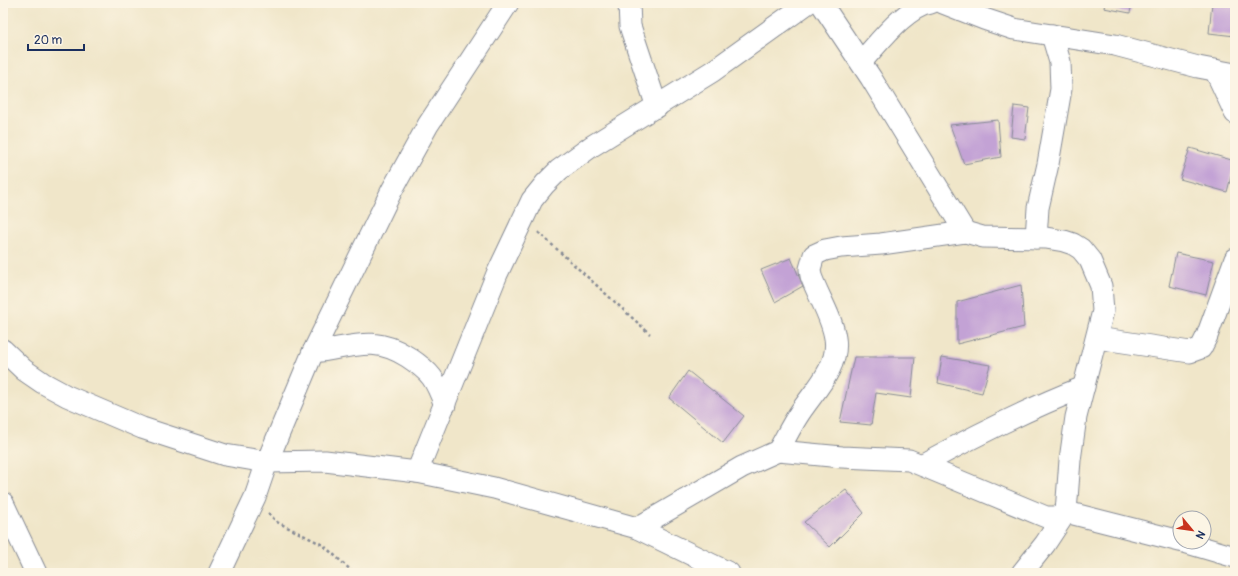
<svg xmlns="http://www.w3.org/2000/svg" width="1238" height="576" viewBox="0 0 1238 576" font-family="Pangolin,sans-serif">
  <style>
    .building { fill: #c3a2d5 }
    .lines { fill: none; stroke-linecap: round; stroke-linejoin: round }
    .minor-casing { stroke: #868a94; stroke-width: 23 }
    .path { stroke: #868a94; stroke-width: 2.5; stroke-dasharray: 3 3; stroke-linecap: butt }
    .minor { stroke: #fff; stroke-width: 21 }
  </style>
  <rect width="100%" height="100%" fill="#fcf5e5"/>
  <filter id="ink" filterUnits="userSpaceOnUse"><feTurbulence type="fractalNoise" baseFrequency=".025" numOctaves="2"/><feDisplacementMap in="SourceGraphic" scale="8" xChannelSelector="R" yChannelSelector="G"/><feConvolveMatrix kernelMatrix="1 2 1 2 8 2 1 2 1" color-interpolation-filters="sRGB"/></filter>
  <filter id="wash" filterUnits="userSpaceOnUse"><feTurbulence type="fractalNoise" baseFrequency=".012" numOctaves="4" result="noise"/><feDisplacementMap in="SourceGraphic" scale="16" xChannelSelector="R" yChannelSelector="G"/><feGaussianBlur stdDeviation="0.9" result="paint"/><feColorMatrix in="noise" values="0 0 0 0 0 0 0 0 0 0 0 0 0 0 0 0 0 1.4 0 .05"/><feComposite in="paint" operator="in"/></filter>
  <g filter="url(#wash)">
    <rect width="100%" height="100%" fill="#f0e6c9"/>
    <g id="blocks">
      <!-- building -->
      <g class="building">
        <polygon points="1105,3 1132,3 1130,13 1104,8"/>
        <polygon points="1212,3 1235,3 1235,36 1209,33"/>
        <polygon points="1014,106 1029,108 1025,139 1011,137"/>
        <polygon points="998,120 1001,157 964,164 950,125"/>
        <polygon points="1190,148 1235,161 1227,192 1180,179"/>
        <polygon points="1176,253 1214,261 1206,295 1169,286"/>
        <polygon points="791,258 803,286 775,302 761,270"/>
        <polygon points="1021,285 1024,327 957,344 957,302"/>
        <polygon points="854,357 915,357 911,398 876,393 871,425 840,422"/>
        <polygon points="942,357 990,365 982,393 938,383"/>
        <polygon points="688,371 744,416 723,443 669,398"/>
        <polygon points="846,490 864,513 830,547 804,522"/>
      </g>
    </g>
  </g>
  <g filter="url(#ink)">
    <use href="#blocks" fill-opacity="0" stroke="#868a94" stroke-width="1"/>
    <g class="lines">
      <!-- minor casing -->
      <g class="minor-casing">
        <g id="minor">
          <polyline points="629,3 630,26 657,107"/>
          <polyline points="821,3 871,78 965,232"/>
          <polyline points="943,3 984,19 1014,29 1115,45 1198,67 1235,74"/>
          <path d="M861,62C878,44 906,6 931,3"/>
          <polyline points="1215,70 1235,113"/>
          <polyline points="1036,238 1038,208 1048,164 1061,89 1060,62 1052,35"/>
          <polyline points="1097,338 1190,352 1201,348 1207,336 1235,259"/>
          <polyline points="3,350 24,370 43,383 67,396 142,428 225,455 267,462 325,461 417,472 494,488 637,528 729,573"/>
          <path d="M313,352C351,348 373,334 408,357C432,373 435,379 445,405"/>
          <path d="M778,451C785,439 791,426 799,414C813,392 840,367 835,338C832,317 818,296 811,276L810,269L814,255L825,250L841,247L881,244L965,232L983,237L1046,238L1064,241L1073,244L1081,249L1090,260L1101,286L1103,311L1076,417L1070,460L1066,512L1045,544L1022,573"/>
          <path d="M923,464C976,435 1027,409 1084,387"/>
          <polyline points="417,472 497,274 532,200 545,184 559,170 592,146 713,71 808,3"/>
          <polyline points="3,503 36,573"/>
          <polyline points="637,528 742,467 778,451 842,457 909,460 1046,517 1055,517 1066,512 1180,541"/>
          <polyline points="1184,542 1235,557"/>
          <polyline points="219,573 255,497 267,462 313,352 392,190 428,125 508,3"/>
        </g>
      </g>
      <!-- path -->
      <g class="path">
        <polyline points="538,232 650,334"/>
        <polyline points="268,513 277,522 323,545 354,573"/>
      </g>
      <!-- minor -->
      <use href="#minor" class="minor"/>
    </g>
  </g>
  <!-- margin -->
  <rect width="1238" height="576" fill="none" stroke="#fcf5e5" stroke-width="16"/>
  <!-- north arrow -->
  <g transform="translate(1192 530) rotate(119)"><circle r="19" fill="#fcf5e5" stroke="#a2a6af"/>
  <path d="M0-3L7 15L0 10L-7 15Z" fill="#c8321e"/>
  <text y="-6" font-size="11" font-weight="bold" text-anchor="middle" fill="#1b2f5e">N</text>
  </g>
  <!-- scale -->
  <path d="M28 44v6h56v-6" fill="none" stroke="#1b2f5e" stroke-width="2"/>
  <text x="34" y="44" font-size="12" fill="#1b2f5e" stroke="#fcf5e5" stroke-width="3" paint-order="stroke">20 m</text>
</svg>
